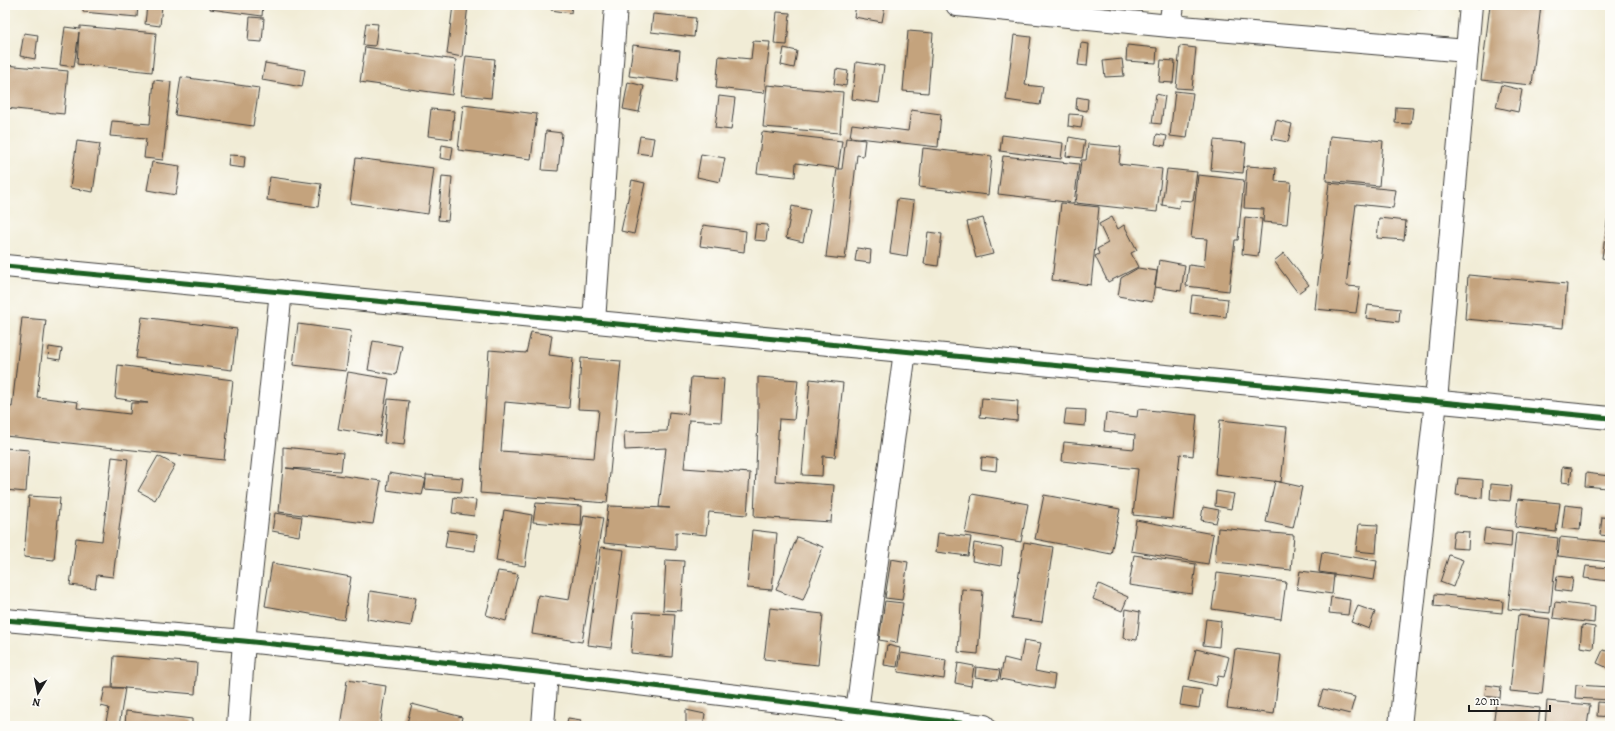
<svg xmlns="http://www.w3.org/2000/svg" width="1615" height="731" viewBox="0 0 1615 731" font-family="Alegreya,serif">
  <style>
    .building { fill: #c4a37d }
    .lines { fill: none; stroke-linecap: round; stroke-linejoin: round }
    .street-casing { stroke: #3c3b38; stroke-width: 24 }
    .street { stroke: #fff; stroke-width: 22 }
    .cycleway-casing { stroke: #fdfcf7; stroke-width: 8 }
    .cycleway { stroke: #1b5e20; stroke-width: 5 }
  </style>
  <rect width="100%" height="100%" fill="#fdfcf7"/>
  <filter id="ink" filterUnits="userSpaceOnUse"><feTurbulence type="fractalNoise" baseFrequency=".025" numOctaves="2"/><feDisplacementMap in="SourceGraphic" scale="8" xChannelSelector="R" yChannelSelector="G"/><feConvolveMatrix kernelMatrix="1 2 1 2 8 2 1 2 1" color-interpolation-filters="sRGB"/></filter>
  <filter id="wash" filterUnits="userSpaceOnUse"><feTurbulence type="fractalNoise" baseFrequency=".012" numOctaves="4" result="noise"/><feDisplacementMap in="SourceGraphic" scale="16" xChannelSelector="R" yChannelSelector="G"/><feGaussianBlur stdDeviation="0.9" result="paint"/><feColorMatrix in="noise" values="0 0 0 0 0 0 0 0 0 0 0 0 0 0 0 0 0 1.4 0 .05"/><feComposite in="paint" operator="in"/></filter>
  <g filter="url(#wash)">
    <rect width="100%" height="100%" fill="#f1ecd6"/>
    <g id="blocks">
      <!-- building -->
      <g class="building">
        <polygon points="83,5 138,5 137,17 83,12"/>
        <polygon points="147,5 162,5 160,26 145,24"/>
        <polygon points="210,5 263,5 262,16 210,9"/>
        <polygon points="453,5 468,5 462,57 447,54"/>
        <polygon points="552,5 572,5 571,13 551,10"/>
        <polygon points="856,5 885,6 882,22 854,17"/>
        <polygon points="1403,5 1420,5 1420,8"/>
        <polygon points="1490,5 1541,5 1532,85 1481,80"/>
        <polygon points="777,12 790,13 787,45 774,44"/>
        <polygon points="653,14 696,18 694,37 651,32"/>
        <polygon points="250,17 264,18 262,42 248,41"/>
        <polygon points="366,23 378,24 375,46 363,45"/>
        <polygon points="80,26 156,33 152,72 77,64 79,32 74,67 60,65 65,27 80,29"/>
        <polygon points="908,31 933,33 928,93 903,91"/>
        <polygon points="24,33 38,35 35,59 20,56"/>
        <polygon points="1014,35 1031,37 1025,85 1043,87 1040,105 1006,100"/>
        <polygon points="753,41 770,42 764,93 716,88 719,56 751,59"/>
        <polygon points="1081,43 1089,44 1087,66 1078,65"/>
        <polygon points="633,45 680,51 677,82 629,76"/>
        <polygon points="1127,45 1157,48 1156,63 1126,61"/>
        <polygon points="1180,46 1196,48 1192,89 1176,88"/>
        <polygon points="365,47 456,60 452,95 360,82"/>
        <polygon points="784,48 797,51 794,68 781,65"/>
        <polygon points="466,56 495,59 491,98 461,95"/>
        <polygon points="1122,59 1124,76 1105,77 1103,61"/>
        <polygon points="1161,60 1175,61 1173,83 1159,82"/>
        <polygon points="856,62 884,66 879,103 852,99"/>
        <polygon points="265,63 305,70 302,87 262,80"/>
        <polygon points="5,65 68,71 64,114 5,108"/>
        <polygon points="836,69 848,71 846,86 834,84"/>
        <polygon points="181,77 259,88 253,126 175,115"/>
        <polygon points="154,80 171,82 163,160 144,158 146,139 110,136 112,121 150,124"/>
        <polygon points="628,82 644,86 639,112 623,109"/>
        <polygon points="767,85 843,92 840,133 763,127"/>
        <polygon points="1501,85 1522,90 1518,112 1496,107"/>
        <polygon points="1175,91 1193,93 1187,138 1170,136"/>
        <polygon points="1156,94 1165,96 1161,124 1152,123"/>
        <polygon points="719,96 735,98 731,130 715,128"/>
        <polygon points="1077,97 1088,99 1087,111 1076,109"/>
        <polygon points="463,105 537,114 531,159 458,150"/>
        <polygon points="1396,107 1413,108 1411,124 1395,123"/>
        <polygon points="431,109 454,111 452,139 428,136"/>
        <polygon points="911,110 941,114 938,147 850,137 852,124 908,131"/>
        <polygon points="1069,114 1083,115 1081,128 1068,126"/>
        <polygon points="1276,120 1292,124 1288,142 1272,139"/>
        <polygon points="546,131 562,133 558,171 542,170"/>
        <polygon points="762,132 842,141 838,169 842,169 846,138 865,140 863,156 857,155 845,259 826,257 837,168 796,163 795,177 757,173"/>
        <polygon points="1157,134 1167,136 1165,146 1155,144"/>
        <polygon points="1002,135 1063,143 1061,159 1000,151"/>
        <polygon points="640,136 654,138 651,155 637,153"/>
        <polygon points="1330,136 1383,141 1379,186 1326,181"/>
        <polygon points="1069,137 1085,140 1082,158 1066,156"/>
        <polygon points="1214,140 1246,143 1243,173 1211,170"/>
        <polygon points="77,141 100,144 93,192 70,188"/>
        <polygon points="1088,144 1121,147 1119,164 1162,169 1157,212 1076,203 1081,160 1086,160"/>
        <polygon points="442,145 453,147 451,160 440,158"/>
        <polygon points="923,148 992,156 988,195 919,187"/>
        <polygon points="701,154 725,158 720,182 697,177"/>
        <polygon points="229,155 245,156 244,168 228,166"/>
        <polygon points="1003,156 1079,164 1074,203 998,194"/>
        <polygon points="356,158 434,168 428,214 350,203"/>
        <polygon points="152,162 180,166 176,195 147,190"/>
        <polygon points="1247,166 1276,168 1275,181 1291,182 1287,224 1263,222 1264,209 1244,208"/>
        <polygon points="1167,169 1197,172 1193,201 1180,200 1179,208 1162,205"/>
        <polygon points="1198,175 1244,180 1238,240 1235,240 1229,291 1186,286 1189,265 1204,267 1207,239 1191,238"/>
        <polygon points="442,176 452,177 448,221 438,220"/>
        <polygon points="270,177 321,184 318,207 267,200"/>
        <polygon points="632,180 645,183 634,234 621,231"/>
        <polygon points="1329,183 1396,190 1393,208 1356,204 1346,286 1360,287 1356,313 1315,309"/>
        <polygon points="897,199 914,201 907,256 890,253"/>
        <polygon points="1061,203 1099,207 1091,285 1052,280"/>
        <polygon points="792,206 810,210 803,242 786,238"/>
        <polygon points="1609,208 1610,208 1610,260 1602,258"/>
        <polygon points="1112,217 1118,229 1124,225 1137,250 1131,253 1138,267 1108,282 1095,256 1099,254 1097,249 1108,243 1099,224"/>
        <polygon points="1245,217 1262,219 1258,256 1242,254"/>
        <polygon points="983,218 993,254 976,258 967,222"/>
        <polygon points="1379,218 1406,221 1404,240 1377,238"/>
        <polygon points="756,224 768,225 766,241 754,240"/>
        <polygon points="703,225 746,231 744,252 700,246"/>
        <polygon points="928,232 942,234 938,266 924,264"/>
        <polygon points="857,248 871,250 870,263 855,261"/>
        <polygon points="1284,253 1309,285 1298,293 1274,261"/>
        <polygon points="1159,260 1185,265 1181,291 1155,287"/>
        <polygon points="1138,268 1157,271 1152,302 1118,296 1121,278"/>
        <polygon points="1468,275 1567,284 1563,328 1465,319"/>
        <polygon points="1192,295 1228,299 1226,317 1190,313"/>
        <polygon points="1368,305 1400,309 1399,322 1366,318"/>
        <polygon points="142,317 237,329 232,370 136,358"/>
        <polygon points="22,318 46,320 37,397 78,402 77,408 130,414 131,403 148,403 115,398 118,365 233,380 224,460 5,436 5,406 12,407"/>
        <polygon points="298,324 351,331 346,371 293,365"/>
        <polygon points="531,332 552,335 549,355 573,358 569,408 505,402 501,451 594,458 599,410 578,409 581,358 621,361 607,503 480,493 489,350 526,353"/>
        <polygon points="373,341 402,346 396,375 368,370"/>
        <polygon points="49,347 62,349 60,360 48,358"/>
        <polygon points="348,372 389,379 380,436 338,429"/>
        <polygon points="691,377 724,379 721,422 689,420 684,468 750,473 747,515 709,512 706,535 676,532 676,550 604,543 608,506 670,508 659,507 666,448 625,450 624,432 667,431 669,412 688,414"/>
        <polygon points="758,377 798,380 794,420 779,419 775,481 834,485 831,522 754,517 758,418"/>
        <polygon points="810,379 843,383 835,457 823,456 822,476 802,475"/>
        <polygon points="982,398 1018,401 1017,421 980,417"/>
        <polygon points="388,399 409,401 404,445 384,443"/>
        <polygon points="1066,409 1086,410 1085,426 1064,424"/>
        <polygon points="1138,409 1197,415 1193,456 1180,454 1173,519 1133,515 1138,469 1062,461 1064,442 1134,449 1135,435 1104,431 1106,413 1137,417"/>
        <polygon points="1220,420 1287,427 1281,482 1215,474"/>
        <polygon points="283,447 343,453 341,471 286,468 381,481 373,524 279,512 283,468"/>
        <polygon points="5,448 29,450 26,492 5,490"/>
        <polygon points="158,456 175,465 155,500 138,491"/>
        <polygon points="112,457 128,459 113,577 97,575 95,588 70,585 76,538 102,541"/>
        <polygon points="982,457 997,459 996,471 981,469"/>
        <polygon points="1562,467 1572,468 1570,483 1561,482"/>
        <polygon points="389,473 426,479 426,475 463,478 461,492 425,489 426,479 422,495 387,490"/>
        <polygon points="1586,473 1609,476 1607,488 1585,486"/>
        <polygon points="1458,478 1483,480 1482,498 1456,495"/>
        <polygon points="1275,481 1302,487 1293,528 1266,522"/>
        <polygon points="1491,484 1512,486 1510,501 1490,499"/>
        <polygon points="1216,491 1234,494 1231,509 1215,506"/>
        <polygon points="972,494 1028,504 1021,542 965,533"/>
        <polygon points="1044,495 1120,509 1111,554 1035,539"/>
        <polygon points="29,496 60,498 54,560 24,557"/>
        <polygon points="454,497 476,500 474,516 452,513"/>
        <polygon points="1518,499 1560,503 1556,532 1515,527"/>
        <polygon points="536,503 582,506 581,526 533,522"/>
        <polygon points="1565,505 1582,507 1580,530 1562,528"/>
        <polygon points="1203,507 1219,510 1216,523 1201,520"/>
        <polygon points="504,510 532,515 525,566 496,561"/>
        <polygon points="275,513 302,517 299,536 272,531"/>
        <polygon points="584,515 603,518 582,642 532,634 538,595 569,600"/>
        <polygon points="1602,517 1610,518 1610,536 1600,535"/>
        <polygon points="1136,520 1213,534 1208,564 1131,551"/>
        <polygon points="1359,524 1378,525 1376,553 1356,551"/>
        <polygon points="1218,528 1294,535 1291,570 1215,562"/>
        <polygon points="1485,528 1512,531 1511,547 1483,544"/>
        <polygon points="448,530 477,534 475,551 445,547"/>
        <polygon points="752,530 777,533 772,590 747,588"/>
        <polygon points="1454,531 1469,532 1468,549 1452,548"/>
        <polygon points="938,533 971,537 968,556 936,552"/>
        <polygon points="1516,533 1558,538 1550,613 1508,609"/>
        <polygon points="797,537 823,547 803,600 776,590"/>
        <polygon points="1560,537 1610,542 1610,562 1558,556"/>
        <polygon points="1024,542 1053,547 1042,622 1012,618"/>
        <polygon points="974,543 1003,548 1001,566 972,561"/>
        <polygon points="601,547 624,550 611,648 588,645"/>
        <polygon points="1322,552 1377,561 1374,580 1319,572"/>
        <polygon points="1134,555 1196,564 1192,594 1129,585"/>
        <polygon points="1449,555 1463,560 1453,587 1440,582"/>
        <polygon points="891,559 908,562 902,600 885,598"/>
        <polygon points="666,560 684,561 681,611 663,610"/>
        <polygon points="272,563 351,577 344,620 265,606"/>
        <polygon points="1586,566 1609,568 1608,581 1584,578"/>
        <polygon points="498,571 518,574 506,621 486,615"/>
        <polygon points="1300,571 1334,575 1332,594 1297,589"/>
        <polygon points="1217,573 1286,582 1281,619 1212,609"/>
        <polygon points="1557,576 1573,578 1571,592 1555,590"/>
        <polygon points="1099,584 1128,597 1122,611 1093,599"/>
        <polygon points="962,589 983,591 978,654 958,652"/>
        <polygon points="370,591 416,598 411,626 367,619"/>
        <polygon points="1435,594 1503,601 1502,613 1434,606"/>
        <polygon points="1331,597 1350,600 1348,615 1329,613"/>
        <polygon points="885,601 903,603 897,643 879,640"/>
        <polygon points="1555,602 1595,607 1594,623 1553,618"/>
        <polygon points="1358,606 1375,612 1369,629 1351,622"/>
        <polygon points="770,608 823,614 818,665 764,659"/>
        <polygon points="1126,609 1140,612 1137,640 1123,638"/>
        <polygon points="634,612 675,614 672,657 631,653"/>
        <polygon points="1518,615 1550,619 1542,694 1510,691"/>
        <polygon points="1206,619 1221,621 1219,647 1203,645"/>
        <polygon points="1582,625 1595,627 1593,649 1580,647"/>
        <polygon points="1024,640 1041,643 1035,671 1055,675 1053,689 1000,679 1004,658 1020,662"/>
        <polygon points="887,645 900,648 897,667 884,665"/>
        <polygon points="1196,649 1229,657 1224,677 1218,676 1216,686 1189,680"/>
        <polygon points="1235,649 1281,655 1274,714 1227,708"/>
        <polygon points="1603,650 1610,652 1610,669 1597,663"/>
        <polygon points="901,653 946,660 944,679 898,672"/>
        <polygon points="114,656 197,663 195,694 125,688 119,726 105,726 109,708 101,706 105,688 125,688 112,687"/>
        <polygon points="958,663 974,666 971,686 955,683"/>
        <polygon points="976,667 1000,670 998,680 975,677"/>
        <polygon points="347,680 386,686 380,726 340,726"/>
        <polygon points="1486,685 1501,687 1500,698 1485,696"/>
        <polygon points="1576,685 1610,687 1610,700 1575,698"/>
        <polygon points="1183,687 1202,690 1199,708 1180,705"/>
        <polygon points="1323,690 1355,697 1350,714 1318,706"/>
        <polygon points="1547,701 1590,705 1587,726 1545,726"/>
        <polygon points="1598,702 1610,703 1610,717 1597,716"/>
        <polygon points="1496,703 1540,708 1538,726 1493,726"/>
        <polygon points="412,704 462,717 460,726 420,726 407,723"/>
        <polygon points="686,710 705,714 703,726 686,726"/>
        <polygon points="126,711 192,719 192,726 125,726"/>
        <polygon points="568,718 581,720 580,726 566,726"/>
      </g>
    </g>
  </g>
  <g filter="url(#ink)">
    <use href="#blocks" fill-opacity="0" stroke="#3c3b38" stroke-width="1"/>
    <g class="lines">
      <!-- street casing -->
      <g class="street-casing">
        <g id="street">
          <polyline points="957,5 1170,26 1467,51"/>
          <polyline points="1170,26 1173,5"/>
          <polyline points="5,266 1610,418"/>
          <polyline points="594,322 616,5"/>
          <polyline points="5,620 244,641 547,673 984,726"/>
          <polyline points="238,726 244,641 281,291"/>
          <polyline points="543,726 547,673"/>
          <polyline points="855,726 905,351"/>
          <polyline points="1400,726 1436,401 1471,5"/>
        </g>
      </g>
      <!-- street -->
      <use href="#street" class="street"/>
      <!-- cycleway casing -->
      <g class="cycleway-casing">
        <g id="cycleway">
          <polyline points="5,266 1610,418"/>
          <polyline points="5,620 244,641 547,673 984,726"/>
        </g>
      </g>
      <!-- cycleway -->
      <use href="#cycleway" class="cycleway"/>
    </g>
  </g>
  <!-- margin -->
  <rect width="1615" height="731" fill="none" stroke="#fdfcf7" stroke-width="20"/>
  <!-- north arrow -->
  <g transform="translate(38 693) rotate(190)" stroke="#fdfcf7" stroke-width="3" paint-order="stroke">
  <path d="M0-3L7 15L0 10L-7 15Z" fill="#1c1c1c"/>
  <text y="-6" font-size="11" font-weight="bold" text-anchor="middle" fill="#1c1c1c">N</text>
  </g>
  <!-- scale -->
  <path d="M1469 705v6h81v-6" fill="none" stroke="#1c1c1c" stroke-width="2"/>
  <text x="1475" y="705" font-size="12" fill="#1c1c1c" stroke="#fdfcf7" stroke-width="3" paint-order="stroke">20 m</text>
</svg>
